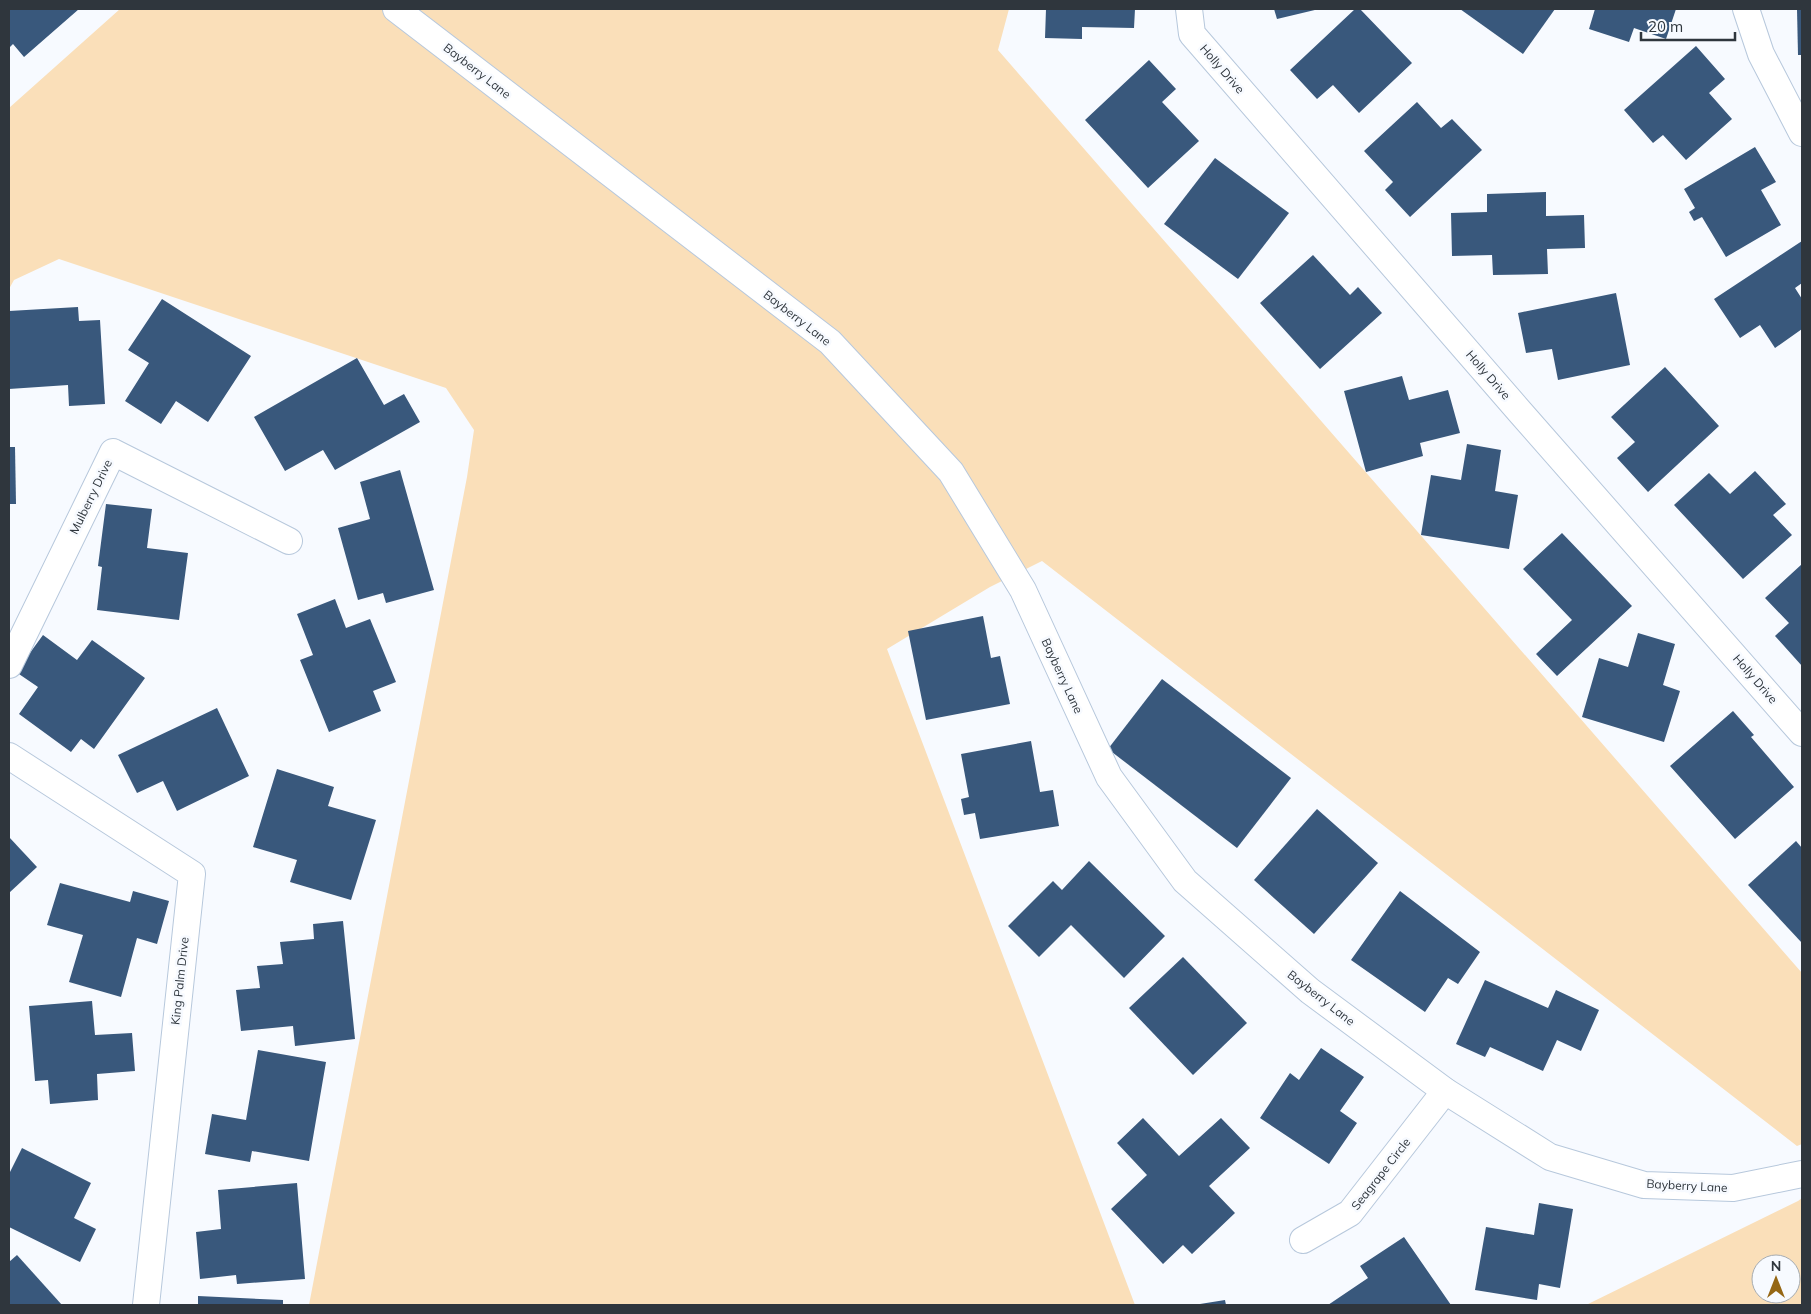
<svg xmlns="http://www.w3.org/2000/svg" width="1811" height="1314" viewBox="0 0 1811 1314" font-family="Mulish,sans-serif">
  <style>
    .green { fill: #fadfb9; fill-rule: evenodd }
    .building { fill: #39587c }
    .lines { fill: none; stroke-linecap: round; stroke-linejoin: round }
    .street-casing { stroke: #b7c8dc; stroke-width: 28 }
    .street { stroke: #fff; stroke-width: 26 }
    .labels { text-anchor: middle; stroke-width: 5; stroke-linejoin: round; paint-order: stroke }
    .street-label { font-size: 12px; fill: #2f363d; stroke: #f7faff }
  </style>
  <rect width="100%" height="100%" fill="#f7faff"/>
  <!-- green -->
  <g class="green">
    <polygon points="120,9 1009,9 998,50 1802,973 1802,1144 1797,1146 1042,561 990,587 887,649 1135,1305 309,1305 467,477 474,430 446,388 59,259 14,280 9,289 9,108"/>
    <path d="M1802,1198V1305H1586L1798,1201ZM1761,1264H1791V1294H1761Z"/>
  </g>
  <!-- building -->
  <g class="building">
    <polygon points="9,9 79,9 24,57 13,44 9,48"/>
    <polygon points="1046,9 1135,9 1134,28 1082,27 1082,39 1045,38"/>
    <polygon points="1274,9 1319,9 1277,19"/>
    <polygon points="1355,9 1360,9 1412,63 1359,113 1333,85 1317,99 1290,70"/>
    <polygon points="1460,9 1555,9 1523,54"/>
    <polygon points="1595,9 1676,9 1666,39 1634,28 1629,42 1589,29"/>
    <polygon points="1797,9 1802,9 1802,55 1798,55"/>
    <polygon points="1696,46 1725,79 1709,93 1732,119 1686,160 1663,135 1653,143 1624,110"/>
    <polygon points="1149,60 1176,89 1162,102 1199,141 1148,188 1085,120"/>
    <polygon points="1417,102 1441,128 1452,119 1482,150 1410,217 1385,190 1393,182 1364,151"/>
    <polygon points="1755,147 1776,182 1761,190 1781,225 1726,257 1702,217 1694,221 1689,212 1695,208 1684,189"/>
    <polygon points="1215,158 1289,213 1238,279 1164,224"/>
    <polygon points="1546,192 1546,216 1584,215 1585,248 1547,249 1548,274 1493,275 1492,255 1452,256 1451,213 1487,212 1487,194"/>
    <polygon points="1802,241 1802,283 1795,288 1802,299 1802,329 1775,348 1760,325 1740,338 1714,299"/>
    <polygon points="1313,255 1350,295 1358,287 1382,313 1320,369 1260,303"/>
    <polygon points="1616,293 1630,365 1558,380 1552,349 1526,353 1518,313"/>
    <polygon points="162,299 251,356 208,422 176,401 161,424 125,401 149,363 128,350"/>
    <polygon points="78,307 79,321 100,320 105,404 69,406 68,385 9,389 9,311"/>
    <polygon points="357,358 384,405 404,394 420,422 335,470 323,450 285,471 254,417"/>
    <polygon points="1665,367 1719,426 1648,492 1617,458 1635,442 1611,417"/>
    <polygon points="1402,376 1409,400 1448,390 1460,433 1420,443 1423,456 1366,472 1344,391"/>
    <polygon points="1467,444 1501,450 1495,491 1518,495 1509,549 1421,535 1431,475 1461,480"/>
    <polygon points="9,447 15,447 16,504 9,504"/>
    <polygon points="400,470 434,590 386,603 383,593 358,600 338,528 370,519 360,482"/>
    <polygon points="1755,471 1786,504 1773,515 1792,535 1743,579 1674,505 1709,473 1730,494"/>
    <polygon points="106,504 152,509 147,548 188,553 179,620 97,610 102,567 98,566"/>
    <polygon points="1562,533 1632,606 1557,676 1536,654 1572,620 1523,569"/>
    <polygon points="1802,564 1802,666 1775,636 1789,623 1765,598"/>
    <polygon points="335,599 346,628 370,619 396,682 373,691 381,711 329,732 300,660 313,655 297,614"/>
    <polygon points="983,616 991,658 1000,656 1010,704 926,720 908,631"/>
    <polygon points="1638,633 1675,644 1663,685 1680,691 1664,742 1582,717 1599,658 1628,667"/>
    <polygon points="43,635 77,660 92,640 145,678 94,749 81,739 71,752 19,714 38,687 16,672"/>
    <polygon points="1162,679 1291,778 1237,848 1108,749"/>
    <polygon points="217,708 249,776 177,811 163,781 137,793 118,755"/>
    <polygon points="1733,711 1754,735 1751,737 1794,787 1735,839 1670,766"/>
    <polygon points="1031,741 1040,792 1053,790 1059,826 980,839 975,813 964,815 961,799 969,797 961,754"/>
    <polygon points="277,769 334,787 328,806 376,820 351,900 290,882 297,860 253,847"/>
    <polygon points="1317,809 1378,863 1314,934 1254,880"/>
    <polygon points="9,837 37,867 9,893"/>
    <polygon points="1796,841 1802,848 1802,943 1748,885"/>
    <polygon points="1089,861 1165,936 1124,978 1071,925 1039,957 1008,926 1053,881 1062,890"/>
    <polygon points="60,883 130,902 133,891 169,901 157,944 137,938 121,997 69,982 83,935 47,925"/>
    <polygon points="1400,891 1480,952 1458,984 1448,978 1425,1012 1351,960"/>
    <polygon points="343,921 355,1039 295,1046 293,1026 241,1031 236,990 260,988 257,966 283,964 280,942 314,939 313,924"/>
    <polygon points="1183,957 1247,1023 1193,1075 1129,1008"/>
    <polygon points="1485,980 1548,1008 1556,990 1599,1010 1581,1051 1557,1040 1543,1071 1490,1047 1485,1057 1456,1044"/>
    <polygon points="92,1001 95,1035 132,1033 135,1071 97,1074 98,1100 50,1104 48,1080 35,1081 29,1006"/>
    <polygon points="1321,1048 1364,1077 1340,1111 1357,1123 1329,1164 1260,1118 1290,1073 1299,1080"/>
    <polygon points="258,1050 326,1062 309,1161 252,1151 250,1162 205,1154 212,1114 246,1120"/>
    <polygon points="1143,1118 1179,1156 1221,1118 1250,1148 1209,1186 1235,1213 1192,1254 1183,1245 1163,1264 1111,1209 1147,1175 1117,1143"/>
    <polygon points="22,1148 91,1183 74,1218 96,1229 80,1262 9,1227 9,1174"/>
    <polygon points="297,1183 305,1279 237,1284 236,1275 200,1279 196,1232 221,1229 218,1190"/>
    <polygon points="1539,1203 1573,1209 1560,1288 1539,1284 1537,1300 1475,1290 1486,1227 1534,1235"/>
    <polygon points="1404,1237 1451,1305 1328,1305 1368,1278 1360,1266"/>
    <polygon points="17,1255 62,1305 9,1305 9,1262"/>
    <polygon points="198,1296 283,1300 283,1305 198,1305"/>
    <polygon points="1225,1300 1226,1305 1200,1305 1200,1304"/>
  </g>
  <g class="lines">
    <!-- street casing -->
    <g class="street-casing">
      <g id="street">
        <polyline points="396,9 830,342 951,472 1023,590 1109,777 1185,881 1310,991 1445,1091 1550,1157 1644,1185 1733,1188 1802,1174"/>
        <polyline points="1189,9 1192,34 1520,412 1802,733"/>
        <polyline points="1746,9 1761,54 1802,133"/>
        <polyline points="9,665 113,452 289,541"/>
        <polyline points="9,756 192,874 146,1305"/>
        <polyline points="1303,1240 1350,1213 1445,1091"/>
      </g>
    </g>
    <!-- street -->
    <use href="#street" class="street"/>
  </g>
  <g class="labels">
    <!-- street labels -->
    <g class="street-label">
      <text transform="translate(1222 69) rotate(49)" y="4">Holly Drive</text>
      <text transform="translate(477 71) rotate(38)" y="4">Bayberry Lane</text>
      <text transform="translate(797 318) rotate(38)" y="4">Bayberry Lane</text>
      <text transform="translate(1488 375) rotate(49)" y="4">Holly Drive</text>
      <text transform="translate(91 497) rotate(-64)" y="4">Mulberry Drive</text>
      <text transform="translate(1062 676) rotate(65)" y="4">Bayberry Lane</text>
      <text transform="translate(1755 679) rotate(49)" y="4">Holly Drive</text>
      <text transform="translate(180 981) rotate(-84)" y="4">King Palm Drive</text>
      <text transform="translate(1321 998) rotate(38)" y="4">Bayberry Lane</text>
      <text transform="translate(1381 1174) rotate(-52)" y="4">Seagrape Circle</text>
      <text transform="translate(1687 1186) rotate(3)" y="4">Bayberry Lane</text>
    </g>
  </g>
  <!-- border -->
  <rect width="1811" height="1314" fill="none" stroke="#2f363d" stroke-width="20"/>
  <!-- north arrow -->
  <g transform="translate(1776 1279)"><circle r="24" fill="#f7faff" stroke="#a7acb1"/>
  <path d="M0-4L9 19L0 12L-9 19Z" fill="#956715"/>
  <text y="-8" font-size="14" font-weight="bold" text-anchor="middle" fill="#2f363d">N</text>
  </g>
  <!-- scale -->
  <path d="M1641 32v8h94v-8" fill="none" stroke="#2f363d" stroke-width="2.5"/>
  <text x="1648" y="32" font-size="15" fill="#2f363d" stroke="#f7faff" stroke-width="4" paint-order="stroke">20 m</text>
</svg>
